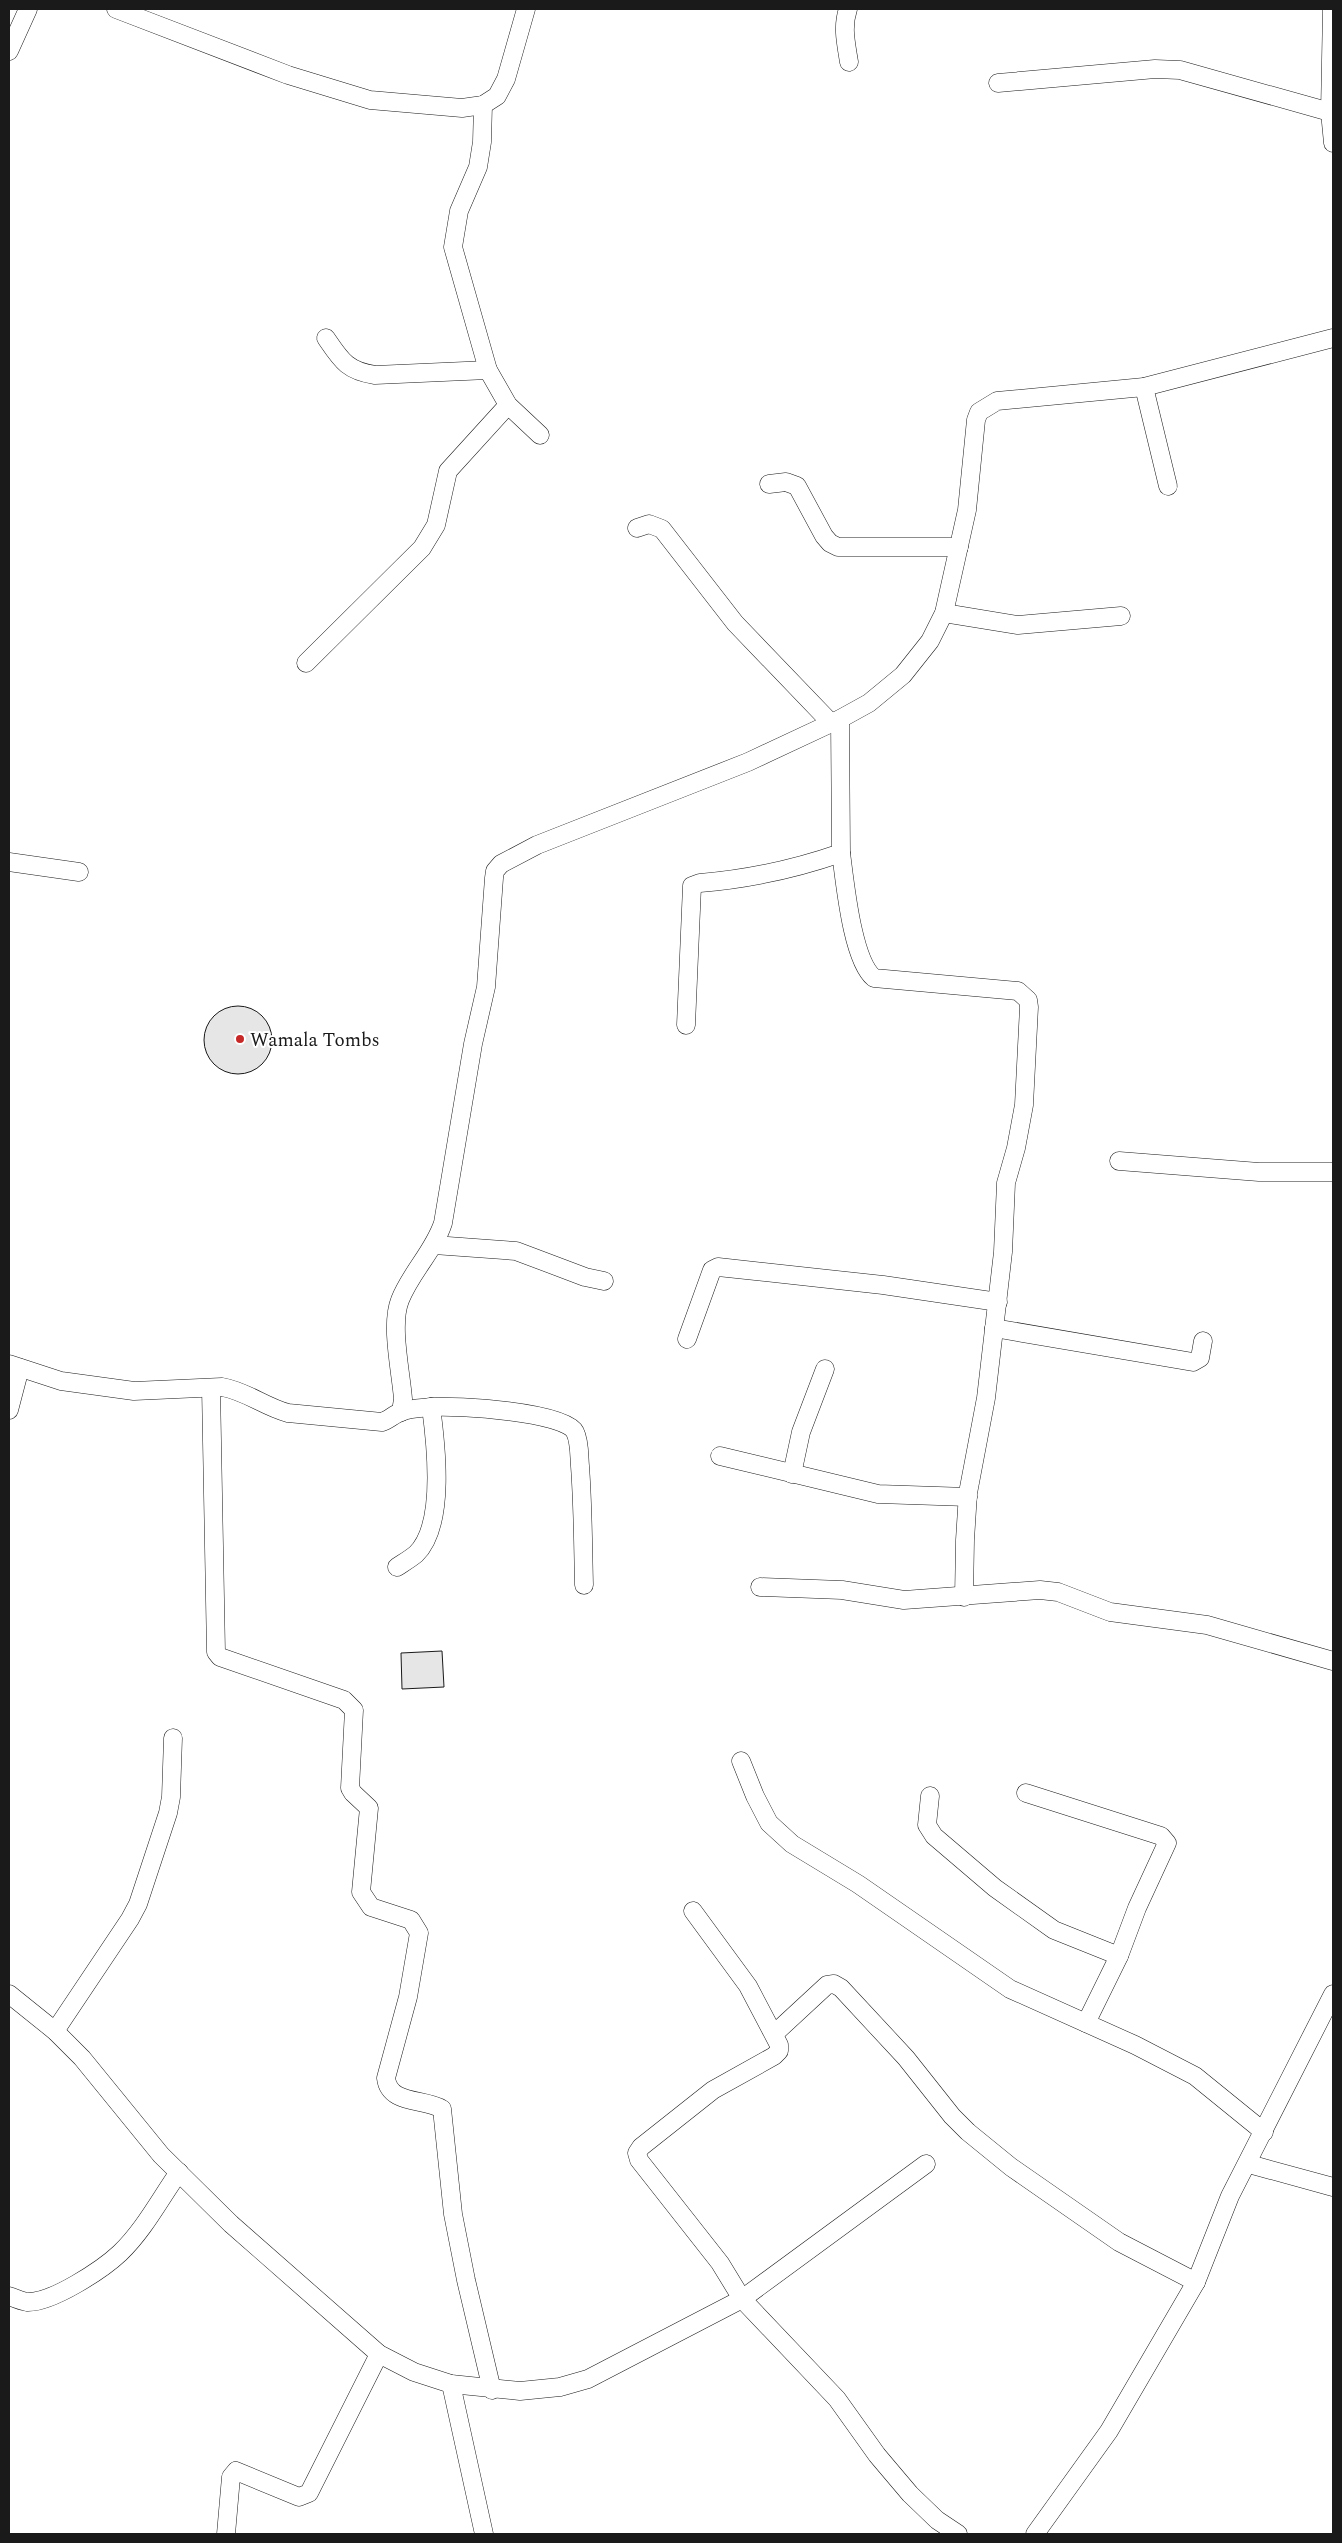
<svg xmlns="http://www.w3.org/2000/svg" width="1342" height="2543" viewBox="0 0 1342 2543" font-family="Spectral,serif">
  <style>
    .building { fill: #e6e6e6; stroke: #1a1a1a }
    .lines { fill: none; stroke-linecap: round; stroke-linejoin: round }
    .minor-casing { stroke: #1a1a1a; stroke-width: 19 }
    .minor { stroke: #fff; stroke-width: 18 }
    .poi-dot { fill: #c62828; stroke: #fff; stroke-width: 2 }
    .labels { text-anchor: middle; stroke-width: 4; stroke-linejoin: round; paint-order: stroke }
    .poi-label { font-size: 19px; fill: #1a1a1a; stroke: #fff; text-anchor: start }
  </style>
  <rect width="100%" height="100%" fill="#fff"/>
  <!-- building -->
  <g class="building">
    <circle cx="238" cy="1040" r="34"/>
    <polygon points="442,1651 444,1687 402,1689 401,1653"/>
  </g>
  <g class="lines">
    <!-- minor casing -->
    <g class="minor-casing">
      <g id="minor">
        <polyline points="116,9 288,75 370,100 462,108 483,105 497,96 506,79 526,9"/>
        <path d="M848,9C842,27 846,43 849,62"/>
        <polyline points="1332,9 1330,112 1333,143"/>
        <polyline points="9,51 28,9"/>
        <polyline points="998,83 1155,69 1180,70 1330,112"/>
        <polyline points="483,105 482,142 478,167 459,211 453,247 488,370 508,405 540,435"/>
        <path d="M326,338C341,360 347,371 375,375L488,370"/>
        <polyline points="1144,387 1168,486"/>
        <polyline points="769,484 786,482 797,486 824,536 830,543 838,547 959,547"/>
        <polyline points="637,528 649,524 662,529 735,623 831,723"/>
        <polyline points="944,613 1018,625 1121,616"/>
        <polyline points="306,663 422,548 436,525 448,471 508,405"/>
        <path d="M841,853C845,882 852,960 874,978L1018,991L1028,1000L1029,1007L1024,1105L1016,1148L1006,1183L1003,1252L986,1398L968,1493L965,1540L964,1597"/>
        <polyline points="9,862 79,872"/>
        <path d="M686,1025L692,886L700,883C749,879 795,869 841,853L840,719"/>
        <polyline points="1119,1161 1259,1172 1333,1172"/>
        <polyline points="434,1245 516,1251 585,1277 604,1281"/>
        <polyline points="994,1328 1193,1362 1200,1358 1203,1341"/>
        <polyline points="687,1339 712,1270 718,1267 883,1285 998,1302"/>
        <path d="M9,1364L61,1381L134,1391L222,1387C246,1391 265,1407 288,1413L382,1422C389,1420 394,1414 401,1412C410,1408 423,1408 432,1407C455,1405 566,1412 575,1432C580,1442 579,1456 580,1466C583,1506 583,1545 584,1585"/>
        <path d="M211,1388L216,1652L220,1657L344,1700L354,1710L350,1788L353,1793L369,1808L361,1892L371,1907L411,1920L419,1933L408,1997L386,2078C389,2105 424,2098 442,2109L453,2214L466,2280L492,2390"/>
        <polyline points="9,1410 20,1368"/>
        <path d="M401,1412L403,1399C401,1372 390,1325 400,1300C411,1272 434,1251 443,1223L473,1044L486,987L494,878L495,871L501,864L537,845L748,762L840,719L869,703L903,675L930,641L944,613L967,510L976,420L979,412L997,401L1144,387L1333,338"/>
        <polyline points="720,1456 878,1494 968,1497"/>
        <polyline points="792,1474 801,1432 825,1369"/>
        <path d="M397,1567C403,1563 410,1559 416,1554C446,1525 436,1444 431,1407"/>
        <polyline points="760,1587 842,1590 904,1600 1040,1590 1058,1592 1110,1612 1207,1625 1333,1661"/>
        <polyline points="741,1761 755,1796 769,1823 792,1844 858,1884 1010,1989 1135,2045 1195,2076 1264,2132"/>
        <polyline points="1026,1793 1161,1836 1167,1843 1137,1908 1119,1956 1086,2023"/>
        <polyline points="930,1796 927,1825 934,1836 995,1888 1054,1930 1119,1956"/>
        <polyline points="693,1911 748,1986 779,2045 779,2051 774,2056 713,2090 641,2147 637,2153 639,2160 720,2263 742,2299 837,2399 877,2455 910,2494 937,2520 958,2534"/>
        <polyline points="9,1994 55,2031 82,2058 161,2155 231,2224 379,2354 414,2372 451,2384 520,2391 560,2387 588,2379 742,2299 926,2164"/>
        <polyline points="55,2031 130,1919 138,1904 168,1813 171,1797 173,1738"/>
        <polyline points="774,2034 827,1985 834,1984 841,1988 906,2058 952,2116 968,2132 1011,2167 1119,2242 1196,2282"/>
        <polyline points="1249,2164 1333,2187"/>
        <path d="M9,2296C14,2298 21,2301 27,2302C52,2303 103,2269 120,2253C144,2230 160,2199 179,2172"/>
        <polyline points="451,2384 484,2534"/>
        <polyline points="226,2534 231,2477 236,2471 299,2497 309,2493 379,2354"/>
        <polyline points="1035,2534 1109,2431 1196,2282 1230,2196 1333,1994"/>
      </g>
    </g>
    <!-- minor -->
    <use href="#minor" class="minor"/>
  </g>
  <!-- markers -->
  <circle class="poi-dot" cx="240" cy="1039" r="5"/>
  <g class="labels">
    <!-- poi labels -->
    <g class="poi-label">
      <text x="250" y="1046">Wamala Tombs</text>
    </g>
  </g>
  <!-- border -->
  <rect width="1342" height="2543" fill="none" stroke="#1a1a1a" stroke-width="20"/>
</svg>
